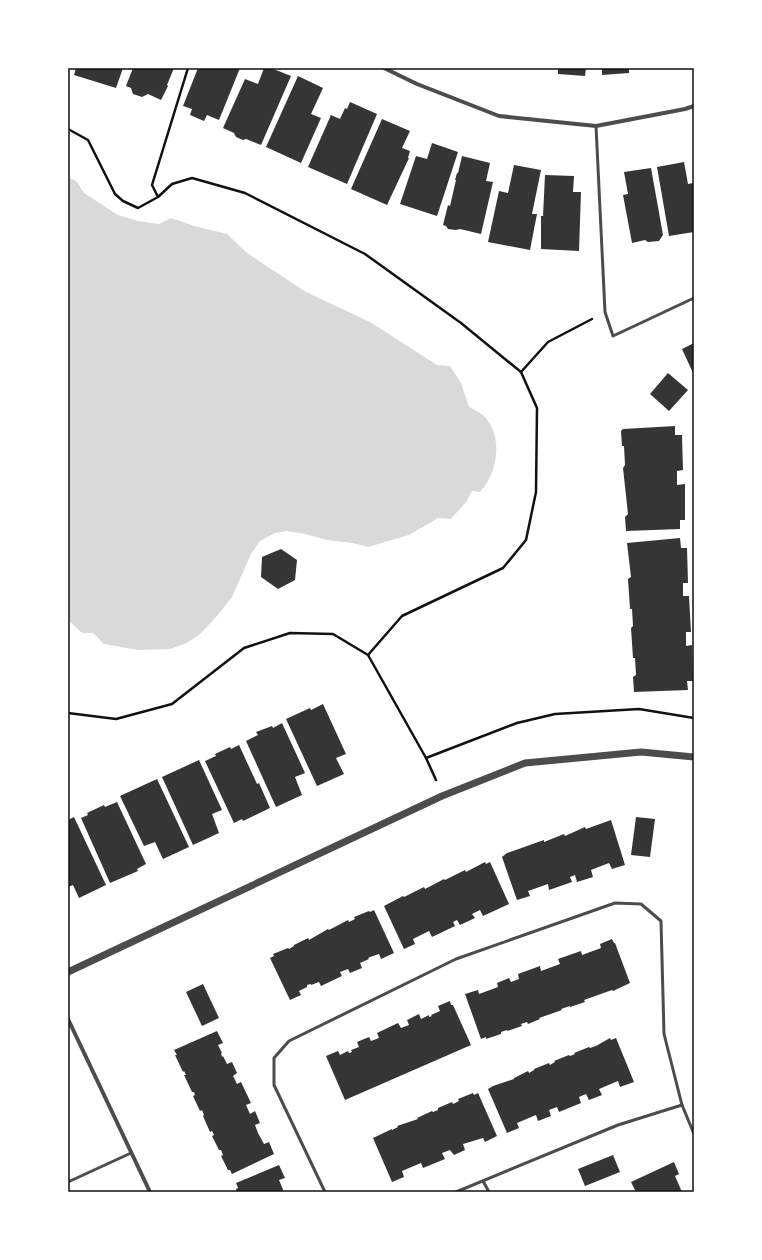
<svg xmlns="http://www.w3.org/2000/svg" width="762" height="1260" viewBox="0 0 762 1260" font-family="Mulish,sans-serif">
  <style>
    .water { fill: #d9d9d9 }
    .building { fill: #353535 }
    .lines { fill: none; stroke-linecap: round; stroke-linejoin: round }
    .path { stroke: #111; stroke-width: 2.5 }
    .service { stroke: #4c4c4c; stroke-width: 3 }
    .minor { stroke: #4c4c4c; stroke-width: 4 }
    .tertiary { stroke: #4c4c4c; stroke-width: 7 }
    .neatline { fill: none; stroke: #111; stroke-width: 1.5 }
  </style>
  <rect width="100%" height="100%" fill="#fff"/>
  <!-- water -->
  <path class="water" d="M68,177L77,182L84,193L118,215L138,221L159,224L171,218L194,226L227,234L247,253L306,292L370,322L437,365L450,366L461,383L469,407C473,409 479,412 483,415C504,435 498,473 480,492L472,491L466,502L451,519L438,518L409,535L368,547L353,543L327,540L305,534L287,531L275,533L260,541L251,554L232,597L217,616L200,634L187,643L170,649L138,650L104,644L93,633H82L68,620Z"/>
  <!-- building -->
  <g class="building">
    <polygon points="76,68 123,68 116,88 74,75"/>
    <polygon points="133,68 174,68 167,85 168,86 161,100 148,94 142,97 133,94 131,88 126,86"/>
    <polygon points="198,68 240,68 219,120 207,115 204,121 190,115 192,109 183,106"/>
    <polygon points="264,68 271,68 291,76 261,145 246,139 243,140 236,137 234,133 223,128 245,79 258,84"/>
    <polygon points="558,68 586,68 585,76 558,74"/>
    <polygon points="602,68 629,68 629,73 602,75"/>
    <polygon points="298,76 323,88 311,114 321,118 301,163 266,147"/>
    <polygon points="350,102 377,114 347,184 308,167 331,115 340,119 345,108 347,109"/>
    <polygon points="382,119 410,131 402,148 410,151 408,158 409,158 387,205 351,189"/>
    <polygon points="432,143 458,152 437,216 400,204 416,156 427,159"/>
    <polygon points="462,156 490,163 486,181 493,182 481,234 460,229 456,230 448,229 446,226 443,225 448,205 450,206 456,180 455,180 457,173 458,173"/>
    <polygon points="684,162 688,184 693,183 694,191 694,232 669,236 657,167"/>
    <polygon points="514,165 541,170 532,214 537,214 530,250 488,242 499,191 508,193"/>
    <polygon points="651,168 663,235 659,241 648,242 645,240 632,243 623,195 628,194 624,172"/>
    <polygon points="545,175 574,176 573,192 581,192 579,251 541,249 541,216 543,216"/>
    <polygon points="694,343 694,375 682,349"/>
    <polygon points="668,373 688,390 669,411 650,394"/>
    <polygon points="675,426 675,435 682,435 683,470 677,471 677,485 685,484 685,520 680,520 680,529 626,531 625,517 628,514 623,468 625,465 624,446 622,446 621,431 623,429"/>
    <polygon points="680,538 681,548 687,548 688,583 683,583 683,596 689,596 691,632 686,632 686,646 692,645 693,681 687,681 688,690 634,692 633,677 636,675 635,658 633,658 631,628 633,626 632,609 630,609 628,579 631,577 627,543"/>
    <polygon points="281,549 297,560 295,580 278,589 261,577 262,557"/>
    <polygon points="323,704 346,754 336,758 344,774 317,786 286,719 310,708 311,710"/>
    <polygon points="282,723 305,773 295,777 302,795 276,807 246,741 258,735 256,732 272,726 273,728"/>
    <polygon points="239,745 257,784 259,783 270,808 243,821 242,819 234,823 205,761 216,756 215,754 230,747 231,749"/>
    <polygon points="199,760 222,810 212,814 219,833 193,845 162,777"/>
    <polygon points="157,779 189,847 163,859 155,842 144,846 120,796"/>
    <polygon points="117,802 146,864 137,869 138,871 110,883 81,818 88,815 87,813 104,805 105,807"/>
    <polygon points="74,817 106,885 79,898 73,885 68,887 68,820"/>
    <polygon points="636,817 655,819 650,857 631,855"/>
    <polygon points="611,820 625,865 612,869 609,863 591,870 593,877 577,882 575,875 570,877 572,882 549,890 548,884 528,891 530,896 517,900 502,857 507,853 544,840 544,842 564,834 565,836 585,827 586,829"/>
    <polygon points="485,862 486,864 490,862 509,904 483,916 480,910 472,914 475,918 460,925 457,920 453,922 455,926 432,937 429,931 413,939 415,944 404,949 384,906 403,896 404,897 424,887 425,889 444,879 445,880 465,870 466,872"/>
    <polygon points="374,910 394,953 381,959 379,954 370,957 368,958 369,959 360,963 362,968 350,973 348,969 340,972 342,976 321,986 319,982 311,985 311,984 307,985 307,987 299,991 301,995 290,1000 270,958 274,956 273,954 288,948 289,949 294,946 294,945 308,938 309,940 328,929 329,930 348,920 349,922 355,919 354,917 369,911 370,912"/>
    <polygon points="612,939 614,943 615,943 630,983 613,991 612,990 584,1000 585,1002 570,1007 570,1006 561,1009 562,1010 539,1018 540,1019 528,1024 527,1022 521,1024 522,1026 507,1031 507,1030 501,1032 501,1034 486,1039 486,1037 481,1039 465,994 478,990 479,994 498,987 497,983 509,978 511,982 519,979 518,974 540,966 541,971 560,964 558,959 581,951 582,955 601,948 600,944"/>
    <polygon points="203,984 219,1018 202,1026 186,992"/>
    <polygon points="450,1001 451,1005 453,1005 471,1045 345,1100 326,1056 338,1051 340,1055 348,1051 349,1053 352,1052 351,1050 359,1047 357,1042 369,1037 371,1041 379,1038 377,1033 398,1023 401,1028 409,1025 407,1020 419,1014 421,1019 429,1015 429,1017 432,1016 431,1015 440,1011 438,1006"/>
    <polygon points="217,1031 223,1043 218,1045 222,1053 221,1053 222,1057 223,1056 227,1064 232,1062 237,1073 233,1076 237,1084 241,1082 251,1103 246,1105 250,1114 255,1111 260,1123 255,1125 258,1133 264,1144 269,1142 274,1154 232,1174 230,1170 228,1170 221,1156 223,1155 221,1150 219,1150 212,1136 214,1135 212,1131 210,1132 203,1116 204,1115 202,1110 200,1111 193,1096 195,1095 194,1092 192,1092 184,1075 186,1075 184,1071 183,1072 175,1055 177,1055 174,1050"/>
    <polygon points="610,1038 611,1040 616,1038 634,1082 620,1087 618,1081 599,1089 602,1095 589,1100 586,1094 579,1097 581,1103 559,1112 557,1107 549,1110 551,1116 538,1121 536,1115 517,1123 519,1128 507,1133 488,1089 493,1086 514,1079 514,1078 528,1071 529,1073 534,1070 534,1069 549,1063 550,1065 555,1062 554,1061 569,1055 570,1056 575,1054 574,1053 589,1047 590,1048 596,1046"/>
    <polygon points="473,1093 474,1095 478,1093 497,1136 485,1142 483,1138 463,1144 465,1150 454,1155 450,1150 442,1153 445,1159 423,1168 421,1163 402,1171 404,1177 392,1182 373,1138 392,1129 392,1130 398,1127 397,1126 418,1119 417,1118 432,1111 433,1112 438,1110 438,1108 452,1102 453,1104 459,1101 458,1099"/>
    <polygon points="613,1155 620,1172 585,1186 578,1169"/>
    <polygon points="674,1162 679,1174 675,1176 682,1192 636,1192 631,1182"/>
    <polygon points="279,1165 285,1178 279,1180 284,1192 237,1192 236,1189 238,1188 236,1183"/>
  </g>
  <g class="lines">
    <!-- path -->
    <g class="path">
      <polyline points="68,129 88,140 115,194 123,201 138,208 158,197 172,184 192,178 245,193 365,254 461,323 521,372 537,408 536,492 526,540 503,568 402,616 368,655"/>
      <polyline points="158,197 152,185 188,68"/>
      <polyline points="521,372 548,342 592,319"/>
      <polyline points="68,713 116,719 172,704 244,648 290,633 333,634 368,655 426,758 436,780"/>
      <polyline points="426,758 517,723 555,714 639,709 694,718"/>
    </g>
    <!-- service -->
    <g class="service">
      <polyline points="596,126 605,312 613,336 694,298"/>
      <polyline points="483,1181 489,1192"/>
      <polyline points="68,1182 131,1153"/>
      <polyline points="325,1192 274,1085 274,1058 289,1041 456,959 615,903 641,904 661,921 664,1034 682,1105 694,1134"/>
      <polyline points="456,1192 618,1125 682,1105"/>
    </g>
    <!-- minor -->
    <g class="minor">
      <polyline points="384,68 417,84 499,116 596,126 685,109 694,106"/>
      <polyline points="68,1019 150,1192"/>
    </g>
    <!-- tertiary -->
    <polyline class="tertiary" points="68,972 442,796 525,763 641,752 694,757"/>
  </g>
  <!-- border -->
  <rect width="762" height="1260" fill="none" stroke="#ffffff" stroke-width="138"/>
  <rect x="69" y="69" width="624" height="1122" class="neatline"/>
</svg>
